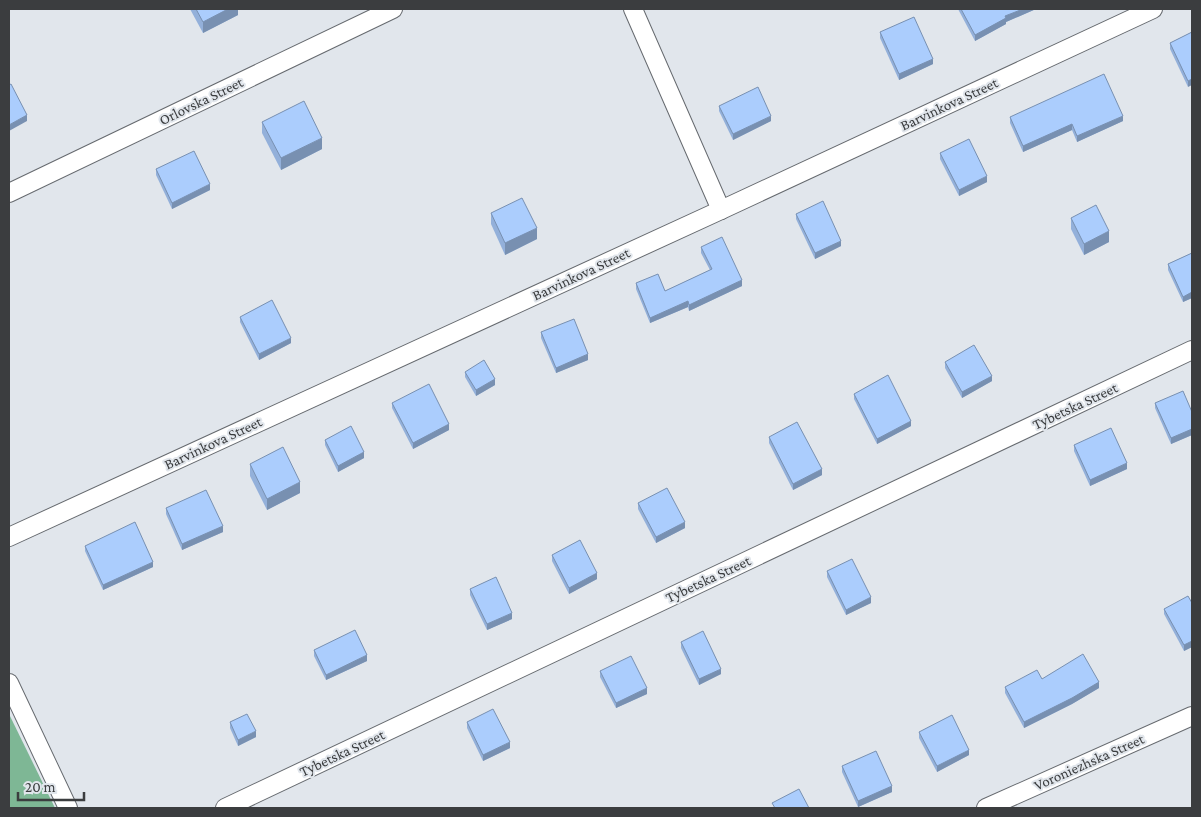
<svg xmlns="http://www.w3.org/2000/svg" width="1201" height="817" viewBox="0 0 1201 817" font-family="'Crimson Pro',serif">
  <style>
    .forest { fill: #7eb795 }
    .lines { fill: none; stroke-linecap: round; stroke-linejoin: round }
    .minor-casing { stroke: #666a6f; stroke-width: 20 }
    .minor { stroke: #fff; stroke-width: 18 }
    .wall { fill: #93b0da }
    .shaded-wall { fill: #7890b1 }
    .building { fill: #abcdfd; stroke: #7890b1 }
    .labels { text-anchor: middle; stroke-width: 4; stroke-linejoin: round; paint-order: stroke }
    .street-label { font-size: 15px; fill: #3b3d3f; stroke: #e1e6ec }
  </style>
  <rect width="100%" height="100%" fill="#e1e6ec"/>
  <!-- forest -->
  <polygon class="forest" points="9,714 55,808 9,808"/>
  <g class="lines">
    <!-- minor casing -->
    <g class="minor-casing">
      <g id="minor">
        <polyline points="633,9 721,210"/>
        <polyline points="9,193 393,9"/>
        <polyline points="9,537 721,210 1153,9"/>
        <polyline points="9,683 68,808"/>
        <polyline points="225,808 1192,350"/>
        <polyline points="986,808 1192,716"/>
      </g>
    </g>
    <!-- minor -->
    <use href="#minor" class="minor"/>
  </g>
  <!-- wall -->
  <g class="wall">
    <polygon points="190,9 238,9 238,15 203,33"/>
    <polygon points="958,9 1036,9 1006,22 1006,24 975,41"/>
    <polygon points="880,32 933,64 899,80 880,38"/>
    <polygon points="1192,32 1188,87 1170,49 1170,43"/>
    <polygon points="719,106 771,121 733,140 719,111"/>
    <polygon points="1010,117 1123,121 1077,142 1072,130 1023,152 1010,123"/>
    <polygon points="262,122 322,149 281,170 262,133"/>
    <polygon points="940,153 987,182 959,196 940,159"/>
    <polygon points="156,169 210,190 172,209 156,175"/>
    <polygon points="491,213 537,239 505,255 491,224"/>
    <polygon points="796,214 841,246 815,259 796,219"/>
    <polygon points="1071,218 1109,242 1084,255 1071,229"/>
    <polygon points="701,247 742,286 689,311 688,307 650,323 636,289 636,283 665,291 710,270 701,253"/>
    <polygon points="1192,253 1192,298 1183,302 1168,270 1168,264"/>
    <polygon points="240,317 291,343 259,360 240,322"/>
    <polygon points="541,332 588,360 556,373 541,338"/>
    <polygon points="945,362 992,381 962,398 945,368"/>
    <polygon points="465,372 495,385 476,396 465,377"/>
    <polygon points="854,394 911,426 877,444 854,399"/>
    <polygon points="392,403 449,430 413,449 392,408"/>
    <polygon points="1155,403 1192,412 1192,435 1171,444 1155,408"/>
    <polygon points="769,437 822,475 793,490 769,443"/>
    <polygon points="325,440 364,458 338,472 325,445"/>
    <polygon points="1074,445 1127,469 1090,486 1074,451"/>
    <polygon points="250,464 300,493 267,510 250,476"/>
    <polygon points="638,503 685,528 656,543 638,509"/>
    <polygon points="166,508 223,532 182,550 166,514"/>
    <polygon points="85,546 153,567 103,590 85,551"/>
    <polygon points="552,555 597,579 569,594 552,561"/>
    <polygon points="827,571 871,603 846,615 827,577"/>
    <polygon points="470,589 512,619 487,630 470,595"/>
    <polygon points="1192,603 1192,647 1184,651 1164,614 1164,609"/>
    <polygon points="681,642 721,674 699,685 681,648"/>
    <polygon points="314,650 367,661 326,680 314,656"/>
    <polygon points="600,671 647,694 616,708 600,677"/>
    <polygon points="1042,679 1099,688 1072,704 1024,728 1005,693 1005,687"/>
    <polygon points="230,722 256,737 238,746 230,728"/>
    <polygon points="467,722 510,748 483,761 467,728"/>
    <polygon points="919,732 969,755 937,772 919,738"/>
    <polygon points="842,766 892,792 858,807 842,772"/>
  </g>
  <!-- shaded-wall -->
  <g class="shaded-wall">
    <polygon points="228,9 238,9 238,15 203,33 203,22"/>
    <polygon points="1023,9 1036,9 1006,22 1006,24 975,41 975,35 1005,16"/>
    <polygon points="933,59 933,64 899,80 899,74"/>
    <polygon points="1192,79 1192,85 1188,87 1188,81"/>
    <polygon points="27,115 27,121 9,131 9,125"/>
    <polygon points="771,116 771,121 733,140 733,134"/>
    <polygon points="1123,116 1123,121 1077,142 1077,136"/>
    <polygon points="1072,124 1072,130 1023,152 1023,146"/>
    <polygon points="322,138 322,149 281,170 281,158"/>
    <polygon points="987,176 987,182 959,196 959,190"/>
    <polygon points="210,184 210,190 172,209 172,203"/>
    <polygon points="537,228 537,239 505,255 505,243"/>
    <polygon points="1109,231 1109,242 1084,255 1084,244"/>
    <polygon points="841,241 841,246 815,259 815,253"/>
    <polygon points="742,280 742,286 689,311 689,305"/>
    <polygon points="1192,292 1192,298 1183,302 1183,297"/>
    <polygon points="688,301 688,307 650,323 650,318"/>
    <polygon points="291,338 291,343 259,360 259,354"/>
    <polygon points="588,354 588,360 556,373 556,368"/>
    <polygon points="992,376 992,381 962,398 962,392"/>
    <polygon points="495,379 495,385 476,396 476,390"/>
    <polygon points="911,421 911,426 877,444 877,439"/>
    <polygon points="449,424 449,430 413,449 413,443"/>
    <polygon points="1192,429 1192,435 1171,444 1171,438"/>
    <polygon points="364,452 364,458 338,472 338,466"/>
    <polygon points="1127,463 1127,469 1090,486 1090,480"/>
    <polygon points="822,469 822,475 793,490 793,484"/>
    <polygon points="300,482 300,493 267,510 267,499"/>
    <polygon points="685,522 685,528 656,543 656,537"/>
    <polygon points="223,526 223,532 182,550 182,544"/>
    <polygon points="153,562 153,567 103,590 103,585"/>
    <polygon points="597,573 597,579 569,594 569,588"/>
    <polygon points="871,597 871,603 846,615 846,610"/>
    <polygon points="512,613 512,619 487,630 487,624"/>
    <polygon points="1192,641 1192,647 1184,651 1184,645"/>
    <polygon points="367,655 367,661 326,680 326,675"/>
    <polygon points="721,669 721,674 699,685 699,679"/>
    <polygon points="1099,682 1099,688 1072,704 1024,728 1024,722"/>
    <polygon points="647,688 647,694 616,708 616,703"/>
    <polygon points="256,731 256,737 238,746 238,740"/>
    <polygon points="510,742 510,748 483,761 483,755"/>
    <polygon points="969,750 969,755 937,772 937,766"/>
    <polygon points="892,786 892,792 858,807 858,801"/>
  </g>
  <!-- building -->
  <g class="building">
    <polygon points="196,9 228,9 203,22"/>
    <polygon points="961,9 1023,9 1005,16 1006,18 975,35"/>
    <polygon points="914,17 933,59 899,74 880,32"/>
    <polygon points="1192,32 1192,79 1188,81 1170,43"/>
    <polygon points="1104,74 1123,116 1077,136 1072,124 1023,146 1010,117"/>
    <polygon points="11,84 27,115 9,125 9,85"/>
    <polygon points="758,87 771,116 733,134 719,106"/>
    <polygon points="304,101 322,138 281,158 262,122"/>
    <polygon points="969,139 987,176 959,190 940,153"/>
    <polygon points="194,151 210,184 172,203 156,169"/>
    <polygon points="522,198 537,228 505,243 491,213"/>
    <polygon points="823,201 841,241 815,253 796,214"/>
    <polygon points="1096,205 1109,231 1084,244 1071,218"/>
    <polygon points="722,237 742,280 689,305 688,301 650,318 636,283 658,274 665,291 712,269 701,247"/>
    <polygon points="1192,253 1192,292 1183,297 1168,264"/>
    <polygon points="272,300 291,338 259,354 240,317"/>
    <polygon points="574,319 588,354 556,368 541,332"/>
    <polygon points="974,345 992,376 962,392 945,362"/>
    <polygon points="484,360 495,379 476,390 465,372"/>
    <polygon points="888,375 911,421 877,439 854,394"/>
    <polygon points="429,384 449,424 413,443 392,403"/>
    <polygon points="1183,391 1192,412 1192,429 1171,438 1155,403"/>
    <polygon points="797,422 822,469 793,484 769,437"/>
    <polygon points="351,426 364,452 338,466 325,440"/>
    <polygon points="1111,428 1127,463 1090,480 1074,445"/>
    <polygon points="283,447 300,482 267,499 250,464"/>
    <polygon points="667,488 685,522 656,537 638,503"/>
    <polygon points="206,490 223,526 182,544 166,508"/>
    <polygon points="135,522 153,562 103,585 85,546"/>
    <polygon points="580,540 597,573 569,588 552,555"/>
    <polygon points="852,559 871,597 846,610 827,571"/>
    <polygon points="496,577 512,613 487,624 470,589"/>
    <polygon points="1188,596 1192,603 1192,641 1184,645 1164,609"/>
    <polygon points="355,630 367,655 326,675 314,650"/>
    <polygon points="703,631 721,669 699,679 681,642"/>
    <polygon points="1083,654 1099,682 1072,698 1024,722 1005,687 1037,670 1042,679"/>
    <polygon points="631,656 647,688 616,703 600,671"/>
    <polygon points="493,709 510,742 483,755 467,722"/>
    <polygon points="247,714 256,731 238,740 230,722"/>
    <polygon points="952,715 969,750 937,766 919,732"/>
    <polygon points="876,751 892,786 858,801 842,766"/>
    <polygon points="799,789 809,808 775,808 772,803"/>
  </g>
  <g class="labels">
    <!-- street labels -->
    <g class="street-label">
      <text transform="translate(201 101) rotate(-26)" y="5">Orlovska Street</text>
      <text transform="translate(949 104) rotate(-25)" y="5">Barvinkova Street</text>
      <text transform="translate(581 274) rotate(-25)" y="5">Barvinkova Street</text>
      <text transform="translate(1075 406) rotate(-25)" y="5">Tybetska Street</text>
      <text transform="translate(213 443) rotate(-25)" y="5">Barvinkova Street</text>
      <text transform="translate(708 579) rotate(-25)" y="5">Tybetska Street</text>
      <text transform="translate(342 753) rotate(-25)" y="5">Tybetska Street</text>
      <text transform="translate(1089 762) rotate(-24)" y="5">Voroniezhska Street</text>
    </g>
  </g>
  <!-- border -->
  <rect width="1201" height="817" fill="none" stroke="#3b3d3f" stroke-width="20"/>
  <!-- scale -->
  <path d="M18 792v8h66v-8" fill="none" stroke="#3b3d3f" stroke-width="2.5"/>
  <text x="25" y="792" font-size="15" fill="#3b3d3f" stroke="#e1e6ec" stroke-width="4" paint-order="stroke">20 m</text>
</svg>
